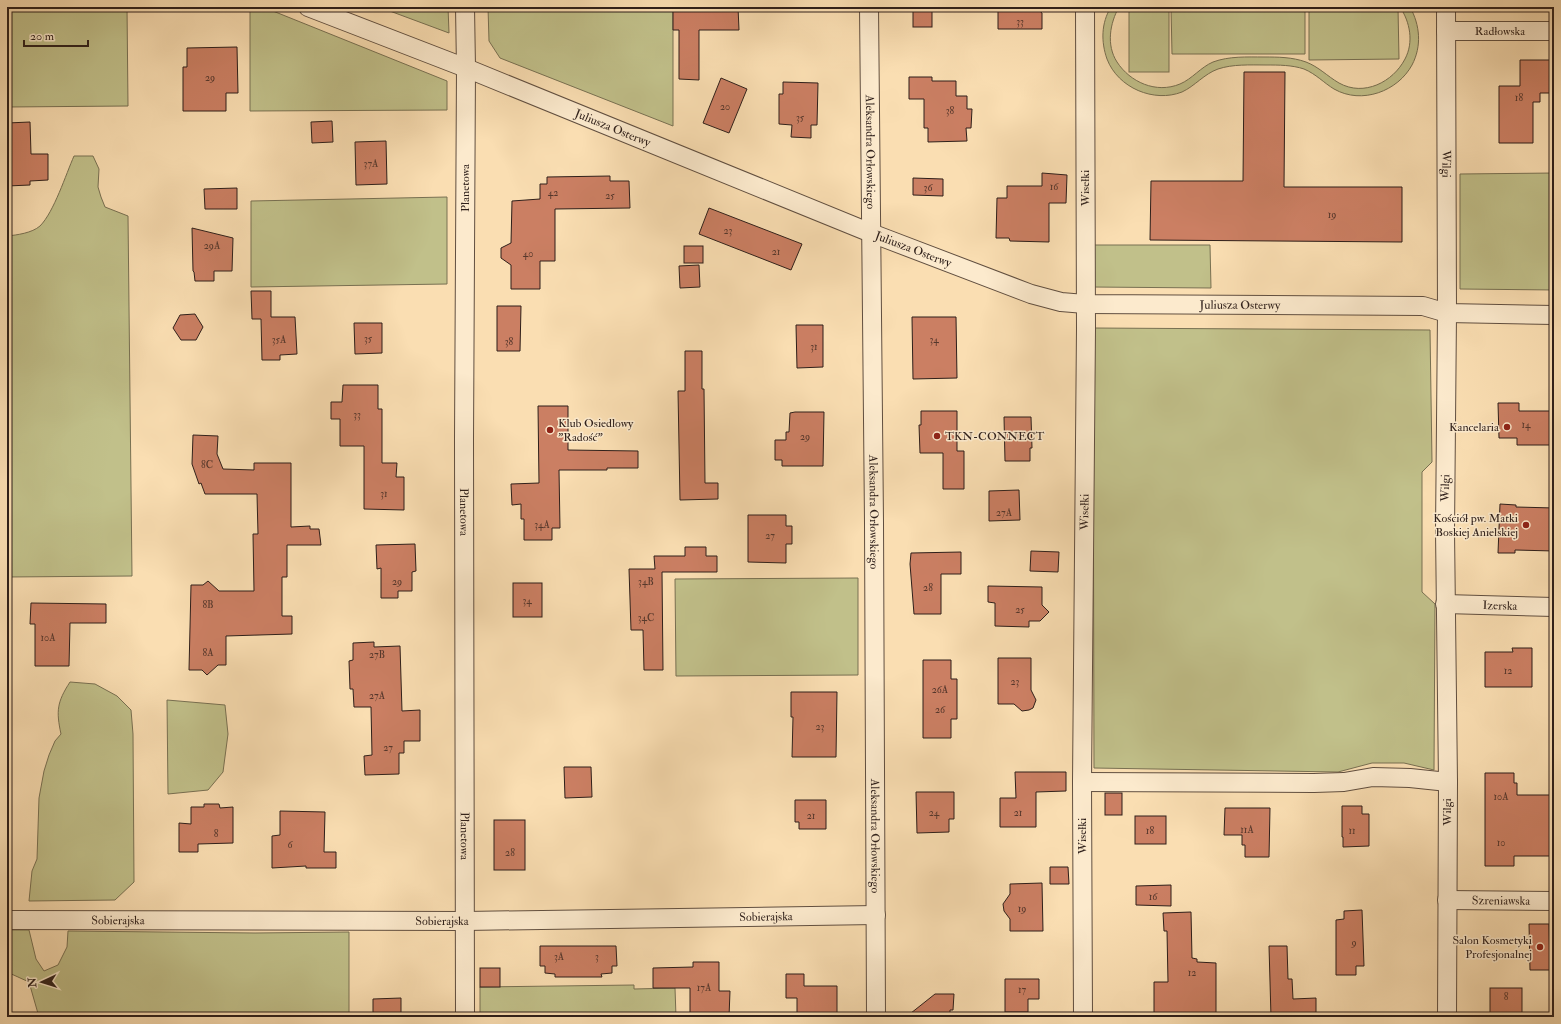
<svg xmlns="http://www.w3.org/2000/svg" width="1561" height="1024" viewBox="0 0 1561 1024" font-family="'IM FELL Double Pica',serif">
  <style>
    .green { fill: #c1c08a; stroke: #787052 }
    .building { fill: #cb7f63; stroke: #2e1f1a }
    .lines { fill: none; stroke-linecap: round; stroke-linejoin: round }
    .street-casing { stroke: #614f40; stroke-width: 20 }
    .street { stroke: #fceacd; stroke-width: 18 }
    .poi-dot { fill: #8f2418; stroke: #fceacd; stroke-width: 1.5 }
    .labels { text-anchor: middle; stroke-width: 3; stroke-linejoin: round; paint-order: stroke }
    .number-label { font-size: 10px; fill: #55372c }
    .street-label { font-size: 12px; fill: #2e1f1a; stroke: #fceacd }
    .poi-label { font-size: 12px; fill: #2e1f1a; stroke: #fceacd; text-anchor: end }
  </style>
  <rect width="100%" height="100%" fill="#fadeb2"/>
  <filter id="stains"><feTurbulence type="fractalNoise" baseFrequency=".005" numOctaves="4"/><feColorMatrix values="0 0 0 0 .2 0 0 0 0 .09 0 0 0 0 .02 0 0 0 .5 -.17"/></filter>
  <radialGradient id="worn" r=".72"><stop offset=".6" stop-color="#630" stop-opacity="0"/><stop offset="1" stop-color="#630" stop-opacity=".3"/></radialGradient>
  <!-- green -->
  <g class="green">
    <polygon points="7,7 127,7 128,106 7,107"/>
    <polygon points="250,7 263,7 447,81 447,110 250,111"/>
    <polygon points="379,7 448,7 449,33"/>
    <polygon points="488,7 673,7 673,126 500,58 489,41"/>
    <path d="M1111,7H1119C1110,23 1106,45 1117,62C1130,82 1156,94 1180,84C1192,79 1201,67 1213,62C1229,56 1247,57 1264,57C1278,57 1292,57 1306,62C1319,67 1327,76 1339,83C1364,97 1393,82 1405,59C1414,42 1410,22 1400,7H1410C1420,25 1422,46 1412,65C1398,91 1362,105 1334,89C1324,83 1316,74 1304,69C1292,65 1279,65 1266,65C1250,65 1233,64 1218,69C1204,74 1195,86 1182,92C1154,103 1118,88 1107,59C1101,42 1101,23 1111,7Z"/>
    <rect x="1129" y="7" width="40" height="65"/>
    <polygon points="1171,7 1305,7 1305,54 1172,54"/>
    <polygon points="1398,8 1399,59 1309,60 1309,9"/>
    <path d="M74,156H93L99,169L98,187L101,197L105,207L128,216L132,576L7,577V236C17,235 32,233 40,226C54,212 66,174 74,156Z"/>
    <polygon points="1554,173 1554,290 1460,289 1460,174"/>
    <polygon points="447,197 447,284 251,287 251,201"/>
    <polygon points="1093,245 1210,245 1211,288 1092,287"/>
    <polygon points="1093,328 1430,330 1432,462 1422,472 1422,592 1435,604 1434,770 1404,763 1372,763 1338,772 1094,768"/>
    <polygon points="858,578 858,675 676,676 675,579"/>
    <path d="M70,682L95,684L117,696L131,710L133,734L134,882L115,900L29,901L32,871L37,859L39,798L44,771L49,755L55,741L61,734C56,711 57,702 70,682Z"/>
    <polygon points="167,700 225,705 228,734 223,772 208,790 168,794"/>
    <polygon points="7,930 29,930 36,959 44,971 58,965 67,947 68,931 255,933 349,932 349,1017 39,1017 29,982 7,972"/>
    <polygon points="634,985 634,989 675,988 676,1017 480,1017 480,987"/>
  </g>
  <!-- building -->
  <g class="building">
    <polygon points="710,7 738,7 739,30 699,30 699,80 679,79 679,30 673,30 673,10 710,9"/>
    <rect x="913" y="7" width="19" height="20"/>
    <polygon points="998,7 1035,7 1042,13 1042,29 998,29"/>
    <polygon points="237,47 238,93 226,93 226,111 183,111 183,67 187,67 187,48"/>
    <polygon points="1520,60 1553,60 1553,93 1540,93 1540,102 1533,102 1533,143 1499,143 1499,86 1520,86"/>
    <polygon points="1244,72 1285,72 1284,187 1402,187 1402,242 1150,240 1151,181 1243,181"/>
    <polygon points="909,77 932,77 932,81 956,81 956,96 967,96 967,109 972,109 971,128 966,128 967,141 928,142 928,128 924,128 924,99 909,99"/>
    <polygon points="721,78 747,89 729,133 703,123"/>
    <polygon points="783,82 818,83 817,125 811,125 811,138 791,137 792,125 779,124 779,94 783,94"/>
    <polygon points="332,121 333,142 312,143 311,122"/>
    <polygon points="30,122 31,154 48,154 48,180 30,181 30,185 7,186 7,123"/>
    <polygon points="386,141 387,184 356,185 355,142"/>
    <polygon points="1042,173 1067,175 1066,203 1049,203 1049,242 1010,241 1009,238 996,238 997,198 1007,198 1007,186 1042,186"/>
    <polygon points="610,176 610,181 629,181 630,208 555,209 555,261 540,261 540,289 511,289 511,265 501,258 501,248 511,243 512,201 540,199 540,184 547,184 547,177"/>
    <polygon points="913,178 943,179 943,196 913,195"/>
    <polygon points="237,188 237,209 205,209 204,189"/>
    <polygon points="709,208 802,244 791,270 699,234"/>
    <polygon points="192,228 233,238 232,271 214,271 214,281 195,281 194,272 193,271"/>
    <rect x="684" y="246" width="19" height="17"/>
    <polygon points="699,265 700,287 680,288 679,266"/>
    <polygon points="251,291 271,291 271,317 295,317 297,354 280,355 280,360 262,360 261,319 252,319"/>
    <polygon points="497,306 521,306 520,351 497,351"/>
    <polygon points="195,314 203,327 196,340 181,340 173,328 180,315"/>
    <polygon points="912,317 956,317 957,378 913,379"/>
    <polygon points="354,323 382,323 382,353 355,354"/>
    <polygon points="796,325 823,325 823,367 797,368"/>
    <polygon points="685,351 702,351 702,389 704,389 705,483 718,483 718,499 680,500 678,391 685,391"/>
    <polygon points="343,385 378,385 378,409 382,409 382,463 397,463 396,477 404,477 404,510 364,509 364,446 340,446 340,419 331,419 331,402 342,402"/>
    <polygon points="1498,403 1519,403 1519,411 1553,411 1553,445 1517,445 1517,438 1499,438"/>
    <polygon points="538,406 568,406 568,450 638,451 638,468 607,468 607,470 559,470 560,528 552,528 552,540 524,540 524,519 521,519 521,504 512,505 511,484 539,483"/>
    <polygon points="921,411 957,411 957,451 964,451 964,489 943,489 943,453 920,453 919,425 921,425"/>
    <polygon points="795,412 824,412 823,466 782,466 782,460 775,460 775,440 786,440 786,432 789,432 790,413"/>
    <polygon points="1004,417 1031,417 1032,448 1030,448 1030,461 1005,461"/>
    <polygon points="193,435 218,436 217,454 223,469 254,470 254,463 291,463 291,527 310,526 310,529 319,529 321,545 287,545 287,577 282,577 282,616 292,616 292,634 226,636 226,665 218,665 207,675 202,670 189,670 191,585 203,585 208,581 219,591 254,591 253,534 258,534 257,494 205,494 201,483 199,484 192,464"/>
    <polygon points="1019,490 1020,520 989,521 989,491"/>
    <polygon points="1500,504 1516,505 1516,507 1554,508 1554,551 1515,550 1515,553 1498,553"/>
    <polygon points="748,515 786,515 786,526 792,526 792,544 786,544 786,563 748,562"/>
    <polygon points="415,544 416,571 412,572 412,591 398,591 398,598 381,598 381,568 377,569 376,545"/>
    <polygon points="685,547 706,547 706,556 717,556 717,572 662,572 663,670 644,670 643,630 631,630 629,569 655,569 654,556 685,556"/>
    <polygon points="1031,551 1059,552 1058,572 1030,571"/>
    <polygon points="961,552 961,574 941,574 941,614 914,614 910,564 911,553"/>
    <rect x="513" y="583" width="29" height="34"/>
    <polygon points="988,586 1042,587 1042,605 1049,612 1040,621 1029,621 1029,627 995,626 995,603 988,602"/>
    <polygon points="31,603 106,604 106,623 70,623 69,666 35,666 35,624 30,624"/>
    <polygon points="374,642 374,647 400,646 402,711 420,710 420,741 404,741 404,753 399,753 399,774 365,775 364,756 372,755 371,707 354,707 353,689 350,689 349,661 353,660 353,643"/>
    <polygon points="1512,648 1532,648 1532,687 1485,687 1485,652 1513,652"/>
    <polygon points="998,658 1031,658 1031,690 1036,700 1033,708 1029,710 1022,711 1014,704 998,704"/>
    <polygon points="923,660 951,660 951,679 957,679 957,719 951,719 951,738 923,738"/>
    <polygon points="791,692 837,692 836,757 792,757 793,717 791,717"/>
    <polygon points="564,767 591,767 592,797 565,798"/>
    <polygon points="1015,772 1066,772 1066,791 1036,792 1036,827 1000,827 1000,798 1016,798"/>
    <polygon points="1485,773 1514,773 1514,783 1517,783 1517,795 1554,795 1554,856 1514,856 1514,866 1485,866"/>
    <polygon points="916,792 954,792 954,819 949,819 949,832 917,833"/>
    <rect x="1105" y="793" width="17" height="22"/>
    <polygon points="795,800 826,800 826,829 799,829 799,822 795,822"/>
    <polygon points="204,804 219,804 220,808 233,807 233,843 198,844 198,852 179,852 179,823 191,824 191,807 204,807"/>
    <polygon points="1342,806 1362,806 1362,814 1369,814 1369,846 1343,847 1343,837 1342,837"/>
    <polygon points="1225,808 1270,808 1269,857 1245,857 1245,845 1242,845 1242,835 1224,835"/>
    <polygon points="280,811 325,812 324,852 336,852 336,868 306,868 306,866 272,868 272,836 280,835"/>
    <rect x="1135" y="816" width="31" height="28"/>
    <rect x="494" y="820" width="31" height="50"/>
    <polygon points="1050,867 1068,867 1069,884 1050,884"/>
    <polygon points="1042,883 1043,931 1010,931 1010,919 1004,911 1003,904 1010,894 1010,884"/>
    <polygon points="1171,885 1171,906 1136,905 1136,886"/>
    <polygon points="1362,910 1364,966 1356,966 1356,975 1336,975 1336,920 1344,919 1344,911"/>
    <polygon points="1191,912 1192,958 1197,959 1197,962 1216,963 1216,1017 1154,1017 1154,982 1168,982 1167,931 1164,931 1163,913"/>
    <polygon points="1529,924 1549,924 1550,970 1530,970"/>
    <polygon points="540,946 616,946 617,966 612,966 612,973 601,974 602,977 555,977 555,974 545,973 545,966 540,966"/>
    <polygon points="1269,946 1287,946 1288,979 1292,979 1293,999 1316,998 1316,1017 1271,1017"/>
    <polygon points="693,962 719,962 719,991 730,991 729,1017 690,1017 690,988 653,988 653,968 693,967"/>
    <rect x="480" y="968" width="20" height="19"/>
    <polygon points="786,974 804,974 804,986 837,986 837,1017 797,1017 797,998 786,998"/>
    <polygon points="1005,979 1039,979 1039,999 1028,999 1028,1012 1005,1012"/>
    <rect x="1490" y="988" width="32" height="29"/>
    <polygon points="935,994 954,994 953,1010 950,1010 950,1017 906,1017"/>
    <polygon points="401,998 401,1017 373,1017 373,999"/>
  </g>
  <g class="lines">
    <!-- street casing -->
    <g class="street-casing">
      <g id="street">
        <path id="s1" d="M308,7L466,68L871,233L1031,294L1061,302L1085,304L1423,306L1447,313L1554,315"/>
        <path id="s2" d="M465,7L466,68L464,439L465,1017"/>
        <path id="s3" d="M869,7L874,522L876,1017"/>
        <path id="s4" d="M1446,7L1447,313L1445,531L1448,782L1447,1017"/>
        <path id="s5" d="M1446,31H1554"/>
        <path id="s6" d="M1445,604L1554,607"/>
        <polyline points="1082,782 1314,783 1344,782 1373,777 1410,778 1448,782"/>
        <path id="s7" d="M1447,900L1554,901"/>
        <path id="s8" d="M7,920L466,921L876,915"/>
        <path id="s9" d="M1083,1017L1082,782L1086,328L1085,7"/>
      </g>
    </g>
    <!-- street -->
    <use href="#street" class="street"/>
  </g>
  <!-- markers -->
  <g class="poi-dot">
    <circle cx="1507" cy="427" r="4"/>
    <circle cx="550" cy="430" r="4"/>
    <circle cx="937" cy="436" r="4"/>
    <circle cx="1526" cy="525" r="4"/>
    <circle cx="1540" cy="947" r="4"/>
  </g>
  <g class="labels">
    <!-- number labels -->
    <g class="number-label">
      <text x="1020" y="25">33</text>
      <text x="210" y="81">29</text>
      <text x="1519" y="101">18</text>
      <text x="725" y="110">20</text>
      <text x="950" y="114">38</text>
      <text x="800" y="121">35</text>
      <text x="371" y="167">37A</text>
      <text x="1054" y="190">16</text>
      <text x="928" y="191">36</text>
      <text x="553" y="196">42</text>
      <text x="610" y="199">25</text>
      <text x="1332" y="218">19</text>
      <text x="728" y="234">23</text>
      <text x="212" y="249">29A</text>
      <text x="776" y="255">21</text>
      <text x="528" y="257">40</text>
      <text x="368" y="342">35</text>
      <text x="279" y="343">35A</text>
      <text x="934" y="343">34</text>
      <text x="509" y="345">38</text>
      <text x="814" y="350">31</text>
      <text x="357" y="418">33</text>
      <text x="1526" y="428">14</text>
      <text x="805" y="440">29</text>
      <text x="207" y="468">8C</text>
      <text x="384" y="497">31</text>
      <text x="1004" y="516">27A</text>
      <text x="542" y="528">34A</text>
      <text x="770" y="539">27</text>
      <text x="397" y="585">29</text>
      <text x="646" y="585">34B</text>
      <text x="928" y="591">28</text>
      <text x="527" y="604">34</text>
      <text x="208" y="608">8B</text>
      <text x="1020" y="613">25</text>
      <text x="646" y="621">34C</text>
      <text x="48" y="641">10A</text>
      <text x="208" y="656">8A</text>
      <text x="377" y="658">27B</text>
      <text x="1508" y="674">12</text>
      <text x="1015" y="685">23</text>
      <text x="940" y="693">26A</text>
      <text x="377" y="699">27A</text>
      <text x="940" y="713">26</text>
      <text x="820" y="730">23</text>
      <text x="388" y="751">27</text>
      <text x="1501" y="800">10A</text>
      <text x="934" y="816">24</text>
      <text x="1018" y="816">21</text>
      <text x="811" y="819">21</text>
      <text x="1247" y="833">11A</text>
      <text x="1150" y="834">18</text>
      <text x="1352" y="834">11</text>
      <text x="216" y="837">8</text>
      <text x="1501" y="846">10</text>
      <text x="290" y="848">6</text>
      <text x="510" y="856">28</text>
      <text x="1153" y="900">16</text>
      <text x="1022" y="912">19</text>
      <text x="1354" y="946">9</text>
      <text x="559" y="960">3A</text>
      <text x="597" y="960">3</text>
      <text x="1192" y="976">12</text>
      <text x="704" y="991">17A</text>
      <text x="1022" y="993">17</text>
      <text x="1506" y="1000">8</text>
    </g>
    <!-- street labels -->
    <g class="street-label">
      <text dy="4" stroke="none"><textPath href="#s5" startOffset="54">Radłowska</textPath></text>
      <text dy="4" stroke="none"><textPath href="#s1" startOffset="328">Juliusza Osterwy</textPath></text>
      <text dy="4" stroke="none"><textPath href="#s3" startOffset="145">Aleksandra Orłowskiego</textPath></text>
      <text dy="4" stroke="none"><textPath href="#s4" startOffset="157">Wilgi</textPath></text>
      <text transform="translate(465 188) rotate(-90)" y="4">Planetowa</text>
      <text transform="translate(1085 188) rotate(-90)" y="4">Wisełki</text>
      <text dy="4" stroke="none"><textPath href="#s1" startOffset="652">Juliusza Osterwy</textPath></text>
      <text dy="4" stroke="none"><textPath href="#s1" startOffset="988">Juliusza Osterwy</textPath></text>
      <text transform="translate(1445 488) rotate(-89)" y="4">Wilgi</text>
      <text dy="4" stroke="none"><textPath href="#s2" startOffset="505">Planetowa</textPath></text>
      <text dy="4" stroke="none"><textPath href="#s3" startOffset="505">Aleksandra Orłowskiego</textPath></text>
      <text dy="4" stroke="none"><textPath href="#s9" startOffset="505">Wisełki</textPath></text>
      <text dy="4" stroke="none"><textPath href="#s6" startOffset="55">Izerska</textPath></text>
      <text transform="translate(1447 812) rotate(-90)" y="4">Wilgi</text>
      <text dy="4" stroke="none"><textPath href="#s2" startOffset="829">Planetowa</textPath></text>
      <text dy="4" stroke="none"><textPath href="#s3" startOffset="829">Aleksandra Orłowskiego</textPath></text>
      <text transform="translate(1082 836) rotate(-90)" y="4">Wisełki</text>
      <text dy="4" stroke="none"><textPath href="#s7" startOffset="54">Szreniawska</textPath></text>
      <text dy="4" stroke="none"><textPath href="#s8" startOffset="759">Sobierajska</textPath></text>
      <text dy="4" stroke="none"><textPath href="#s8" startOffset="111">Sobierajska</textPath></text>
      <text dy="4" stroke="none"><textPath href="#s8" startOffset="435">Sobierajska</textPath></text>
    </g>
    <!-- poi labels -->
    <g class="poi-label">
      <text x="558" y="427" text-anchor="start">Klub Osiedlowy<tspan x="558" dy="14">"Radość"</tspan></text>
      <text x="1499" y="431">Kancelaria</text>
      <text x="945" y="440" text-anchor="start">TKN-CONNECT</text>
      <text x="1518" y="522">Kościół pw. Matki<tspan x="1518" dy="14">Boskiej Anielskiej</tspan></text>
      <text x="1532" y="944">Salon Kosmetyki<tspan x="1532" dy="14">Profesjonalnej</tspan></text>
    </g>
  </g>
  <!-- margin -->
  <rect width="1561" height="1024" fill="none" stroke="#fadeb2" stroke-width="24"/>
  <rect x="8" y="8" width="1545" height="1008" fill="none" stroke="#2e1f1a" stroke-width="2"/>
  <rect x="12" y="12" width="1537" height="1000" fill="none" stroke="#2e1f1a"/>
  <!-- north arrow -->
  <g transform="translate(42 982) rotate(266)" stroke="#fceacd" stroke-width="3" paint-order="stroke">
  <path d="M0-3L7 15L0 10L-7 15Z" fill="#2e1f1a"/>
  <text y="-6" font-size="11" font-weight="bold" text-anchor="middle" fill="#2e1f1a">N</text>
  </g>
  <!-- scale -->
  <path d="M24 40v6h64v-6" fill="none" stroke="#2e1f1a" stroke-width="2"/>
  <text x="30" y="40" font-size="12" fill="#2e1f1a" stroke="#fceacd" stroke-width="3" paint-order="stroke">20 m</text>
  <rect width="100%" height="100%" filter="url(#stains)"/>
  <rect width="100%" height="100%" fill="url(#worn)"/>
</svg>
